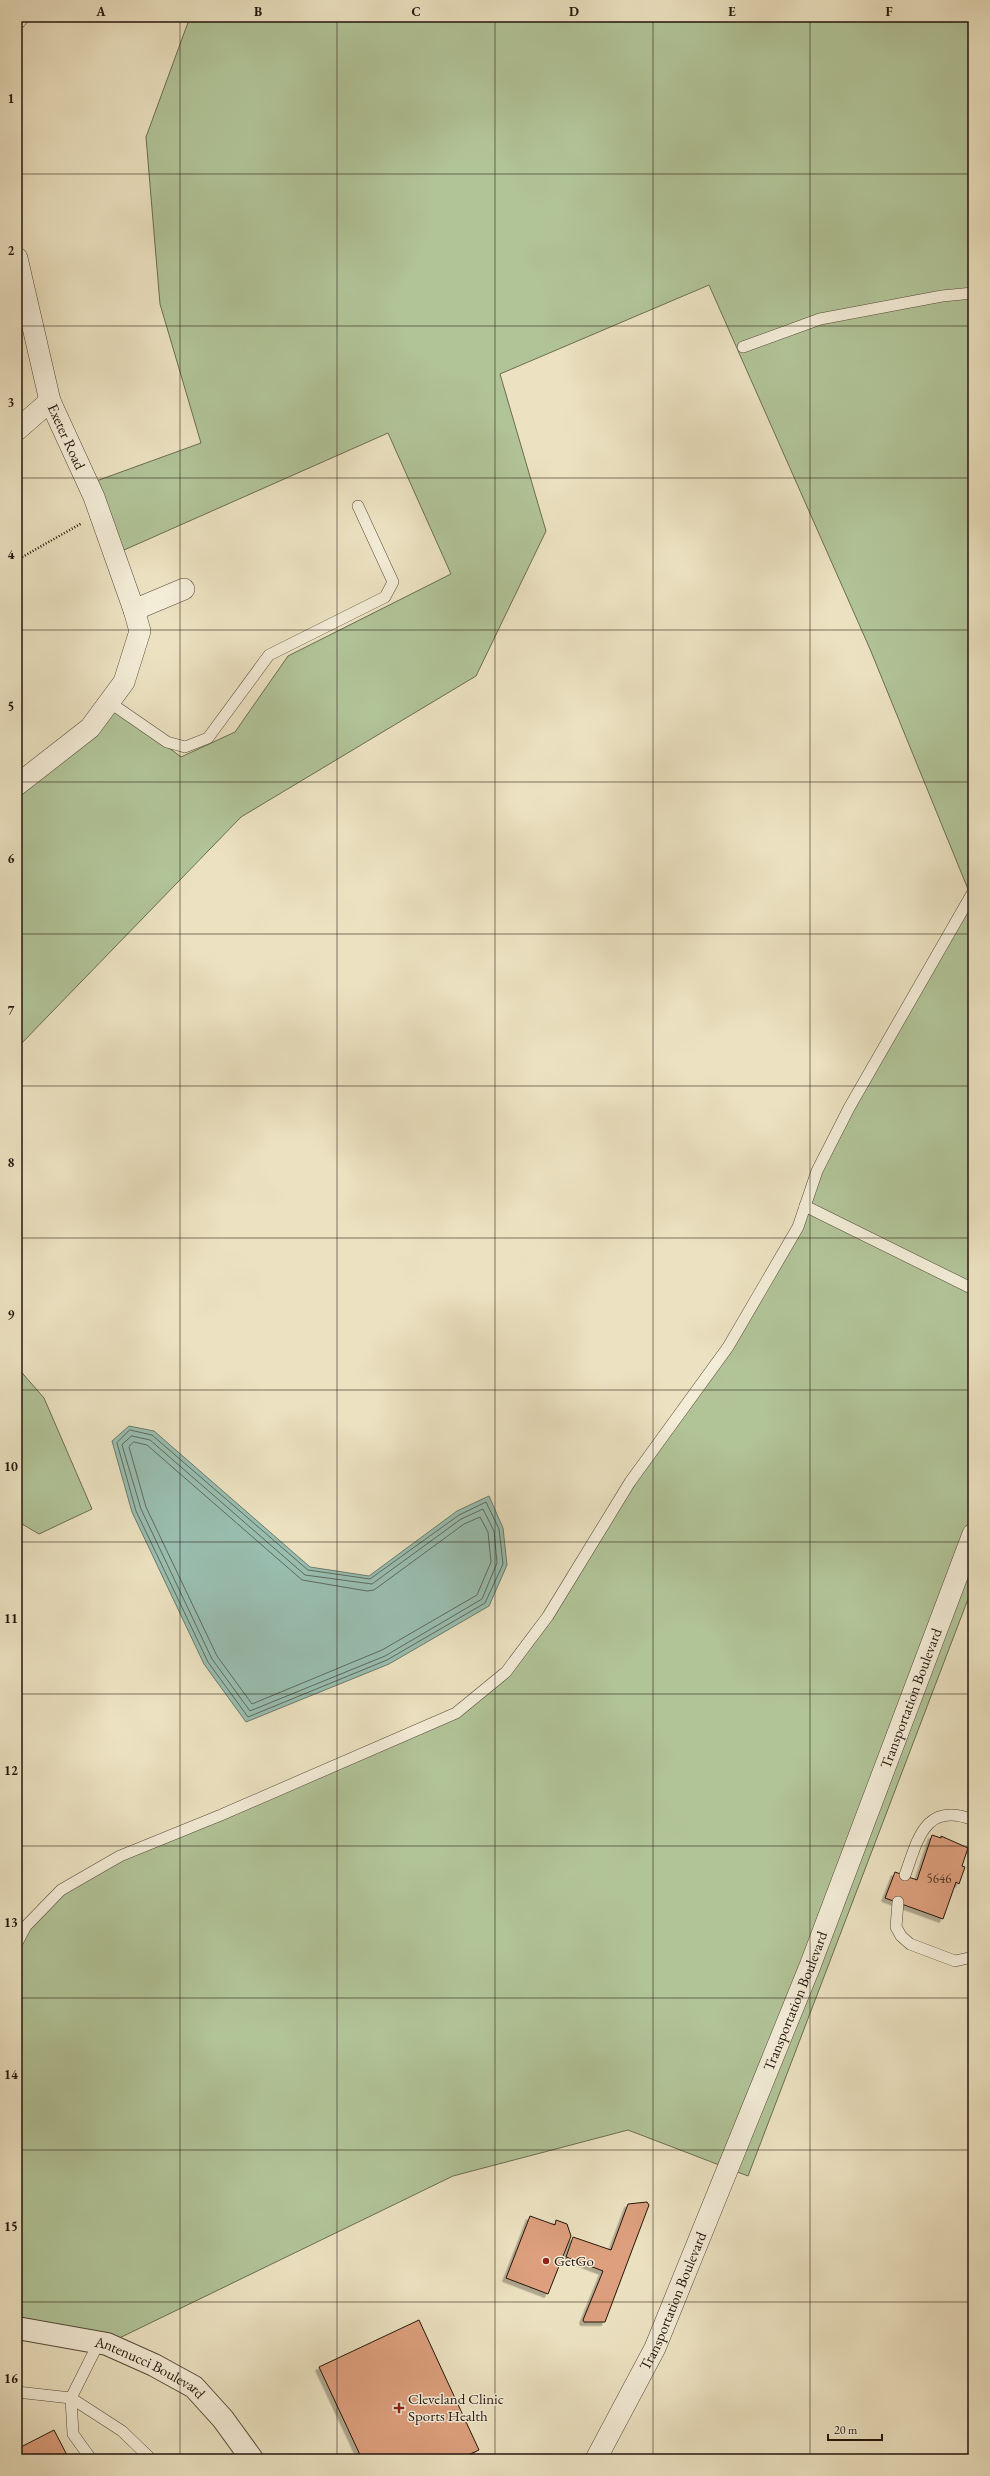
<svg xmlns="http://www.w3.org/2000/svg" width="990" height="2476" viewBox="0 0 990 2476" font-family="'EB Garamond',serif">
  <style>
    .green { fill: #b1c498; stroke: #6a6d52 }
    .water { fill: #99beb0; stroke: #6a7b6e }
    .lines { fill: none; stroke-linecap: round; stroke-linejoin: round }
    .shore { stroke: #5e6a5e; stroke-width: 1 }
    .building { fill: #dd9f7d; stroke: #24160c; filter: url(#shadow) }
    .service-casing { stroke: #564939; stroke-width: 12 }
    .minor-casing { stroke: #564939; stroke-width: 22 }
    .tertiary-casing { stroke: #564939; stroke-width: 24 }
    .path { stroke: #24160c; stroke-width: 2.5; stroke-dasharray: 1 2; stroke-linecap: butt }
    .service { stroke: #f3ecd7; stroke-width: 11 }
    .minor { stroke: #f3ecd7; stroke-width: 21 }
    .tertiary { stroke: #f3ecd7; stroke-width: 22 }
    .grid { fill: none; stroke: #24160c; stroke-width: 1; stroke-opacity: 0.55 }
    .poi-dot { fill: #8f2418; stroke: #f3ecd7; stroke-width: 1.5 }
    .labels { text-anchor: middle; stroke-width: 3; stroke-linejoin: round; paint-order: stroke }
    .number-label { font-size: 13px; fill: #523828 }
    .street-label { font-size: 15px; fill: #24160c; stroke: #f3ecd7 }
    .poi-label { font-size: 15px; fill: #24160c; stroke: #f3ecd7; text-anchor: start }
    .neatline { fill: none; stroke: #24160c; stroke-width: 1.5 }
    .grid-label { font-size: 13px; text-anchor: middle; font-weight: bold; fill: #24160c }
  </style>
  <defs>
    <filter id="shadow"><feDropShadow dx="-3.5" dy="3.5" stdDeviation="0" flood-color="#0004"/></filter>
  </defs>
  <rect width="100%" height="100%" fill="#ece2c1"/>
  <filter id="stains"><feTurbulence type="fractalNoise" baseFrequency=".005" numOctaves="4"/><feColorMatrix values="0 0 0 0 .2 0 0 0 0 .09 0 0 0 0 .02 0 0 0 .5 -.17"/></filter>
  <radialGradient id="worn" r=".72"><stop offset=".6" stop-color="#630" stop-opacity="0"/><stop offset="1" stop-color="#630" stop-opacity=".3"/></radialGradient>
  <!-- green -->
  <g class="green">
    <polygon points="190,17 973,17 973,1586 748,2176 628,2130 453,2176 107,2344 17,2328 17,1943 61,1890 120,1856 456,1713 506,1672 630,1482 728,1347 798,1227 817,1171 970,894 870,649 709,285 500,374 546,531 476,676 241,817 17,1048 17,785 109,702 181,757 235,732 288,656 451,574 388,433 115,554 88,484 201,443 160,304 146,137"/>
    <polygon points="17,1367 44,1398 92,1509 39,1534 17,1521"/>
  </g>
  <!-- water -->
  <polygon class="water" points="129,1426 154,1431 310,1567 369,1576 457,1511 489,1496 503,1528 507,1565 489,1606 389,1664 246,1722 204,1664 132,1512 112,1441"/>
  <g class="lines">
    <!-- shore -->
    <g class="shore">
      <polygon points="130,1430 152,1435 308,1570 370,1579 459,1515 486,1502 499,1529 503,1564 485,1603 387,1660 248,1717 208,1662 136,1511 117,1443"/>
      <polygon points="132,1436 150,1440 305,1575 372,1584 461,1519 483,1509 494,1531 497,1563 482,1599 385,1656 250,1711 212,1659 141,1509 122,1445"/>
      <polygon points="134,1442 147,1445 302,1580 367,1591 374,1590 464,1524 480,1517 488,1532 491,1562 477,1595 382,1650 252,1704 217,1656 146,1507 129,1447"/>
    </g>
  </g>
  <!-- building -->
  <g class="building">
    <polygon points="932,1835 941,1838 941,1836 968,1848 962,1866 965,1867 959,1884 956,1882 943,1919 885,1898 895,1872 917,1880"/>
    <polygon points="647,2202 649,2205 605,2322 584,2322 583,2320 603,2271 566,2257 573,2237 611,2250 628,2204"/>
    <polygon points="530,2216 555,2225 556,2220 567,2224 571,2236 548,2294 506,2278"/>
    <polygon points="419,2320 479,2450 459,2459 362,2459 319,2367"/>
    <polygon points="54,2430 69,2459 17,2459 17,2449"/>
  </g>
  <g class="lines">
    <!-- service casing -->
    <g class="service-casing">
      <g id="service">
        <polyline points="743,347 820,319 942,296 973,293"/>
        <polyline points="109,702 167,742 185,747 208,738 269,655 385,597 393,582 358,506"/>
        <polyline points="805,1206 973,1289"/>
        <path d="M905,1875C918,1839 925,1801 973,1820"/>
        <polyline points="898,1902 896,1927 901,1936 910,1944 955,1961 973,1957"/>
        <polyline points="17,1943 26,1926 61,1890 120,1856 221,1815 456,1713 506,1672 548,1616 630,1482 728,1347 798,1227 817,1171 849,1108 973,892"/>
        <polyline points="17,2392 71,2398 122,2431 151,2459"/>
        <polyline points="91,2459 73,2434 71,2398 99,2342"/>
      </g>
    </g>
    <!-- minor casing -->
    <g class="minor-casing">
      <g id="minor">
        <polyline points="17,18 17,17"/>
        <path id="s1" d="M17,258L50,401L94,497L134,610L140,631L124,682L90,728L17,785"/>
        <polyline points="17,430 50,401"/>
        <polyline points="134,610 184,589"/>
        <path id="s2" d="M596,2459L655,2348L810,1966L973,1534"/>
      </g>
    </g>
    <!-- tertiary casing -->
    <g class="tertiary-casing">
      <g id="tertiary">
        <path id="s3" d="M17,2328L107,2344L154,2365L194,2387L223,2419L252,2459"/>
      </g>
    </g>
    <!-- path -->
    <polyline class="path" points="17,560 82,523"/>
    <!-- service -->
    <use href="#service" class="service"/>
    <!-- minor -->
    <use href="#minor" class="minor"/>
    <!-- tertiary -->
    <use href="#tertiary" class="tertiary"/>
  </g>
  <!-- grid -->
  <path class="grid" d="M180,17V2459M337,17V2459M495,17V2459M653,17V2459M810,17V2459M17,174H973M17,326H973M17,478H973M17,630H973M17,782H973M17,934H973M17,1086H973M17,1238H973M17,1390H973M17,1542H973M17,1694H973M17,1846H973M17,1998H973M17,2150H973M17,2302H973"/>
  <!-- markers -->
  <g class="poi-dot">
    <circle cx="546" cy="2261" r="4"/>
    <path d="M397 2402h4v4h4v4h-4v4h-4v-4h-4v-4h4z"/>
  </g>
  <g class="labels">
    <!-- number labels -->
    <g class="number-label">
      <text x="939" y="1883">5646</text>
    </g>
    <!-- street labels -->
    <g class="street-label">
      <text dy="5" stroke="none"><textPath href="#s1" startOffset="186">Exeter Road</textPath></text>
      <text dy="5" stroke="none"><textPath href="#s2" startOffset="824">Transportation Boulevard</textPath></text>
      <text dy="5" stroke="none"><textPath href="#s2" startOffset="500">Transportation Boulevard</textPath></text>
      <text dy="5" stroke="none"><textPath href="#s2" startOffset="176">Transportation Boulevard</textPath></text>
      <text dy="5" stroke="none"><textPath href="#s3" startOffset="140">Antenucci Boulevard</textPath></text>
    </g>
    <!-- poi labels -->
    <g class="poi-label">
      <text x="554" y="2266">GetGo</text>
      <text x="408" y="2404">Cleveland Clinic<tspan x="408" dy="17">Sports Health</tspan></text>
    </g>
  </g>
  <!-- margin -->
  <rect width="990" height="2476" fill="none" stroke="#ece2c1" stroke-width="44"/>
  <!-- scale -->
  <path d="M828 2434v6h54v-6" fill="none" stroke="#24160c" stroke-width="2"/>
  <text x="834" y="2434" font-size="12" fill="#24160c" stroke="#f3ecd7" stroke-width="3" paint-order="stroke">20 m</text>
  <rect x="22" y="22" width="946" height="2432" class="neatline"/>
  <g class="grid-label">
    <text x="101" y="16">A</text>
    <text x="258" y="16">B</text>
    <text x="416" y="16">C</text>
    <text x="574" y="16">D</text>
    <text x="732" y="16">E</text>
    <text x="889" y="16">F</text>
    <text x="11" y="103">1</text>
    <text x="11" y="255">2</text>
    <text x="11" y="407">3</text>
    <text x="11" y="559">4</text>
    <text x="11" y="711">5</text>
    <text x="11" y="863">6</text>
    <text x="11" y="1015">7</text>
    <text x="11" y="1167">8</text>
    <text x="11" y="1319">9</text>
    <text x="11" y="1471">10</text>
    <text x="11" y="1623">11</text>
    <text x="11" y="1775">12</text>
    <text x="11" y="1927">13</text>
    <text x="11" y="2079">14</text>
    <text x="11" y="2231">15</text>
    <text x="11" y="2383">16</text>
  </g>
  <rect width="100%" height="100%" filter="url(#stains)"/>
  <rect width="100%" height="100%" fill="url(#worn)"/>
</svg>
